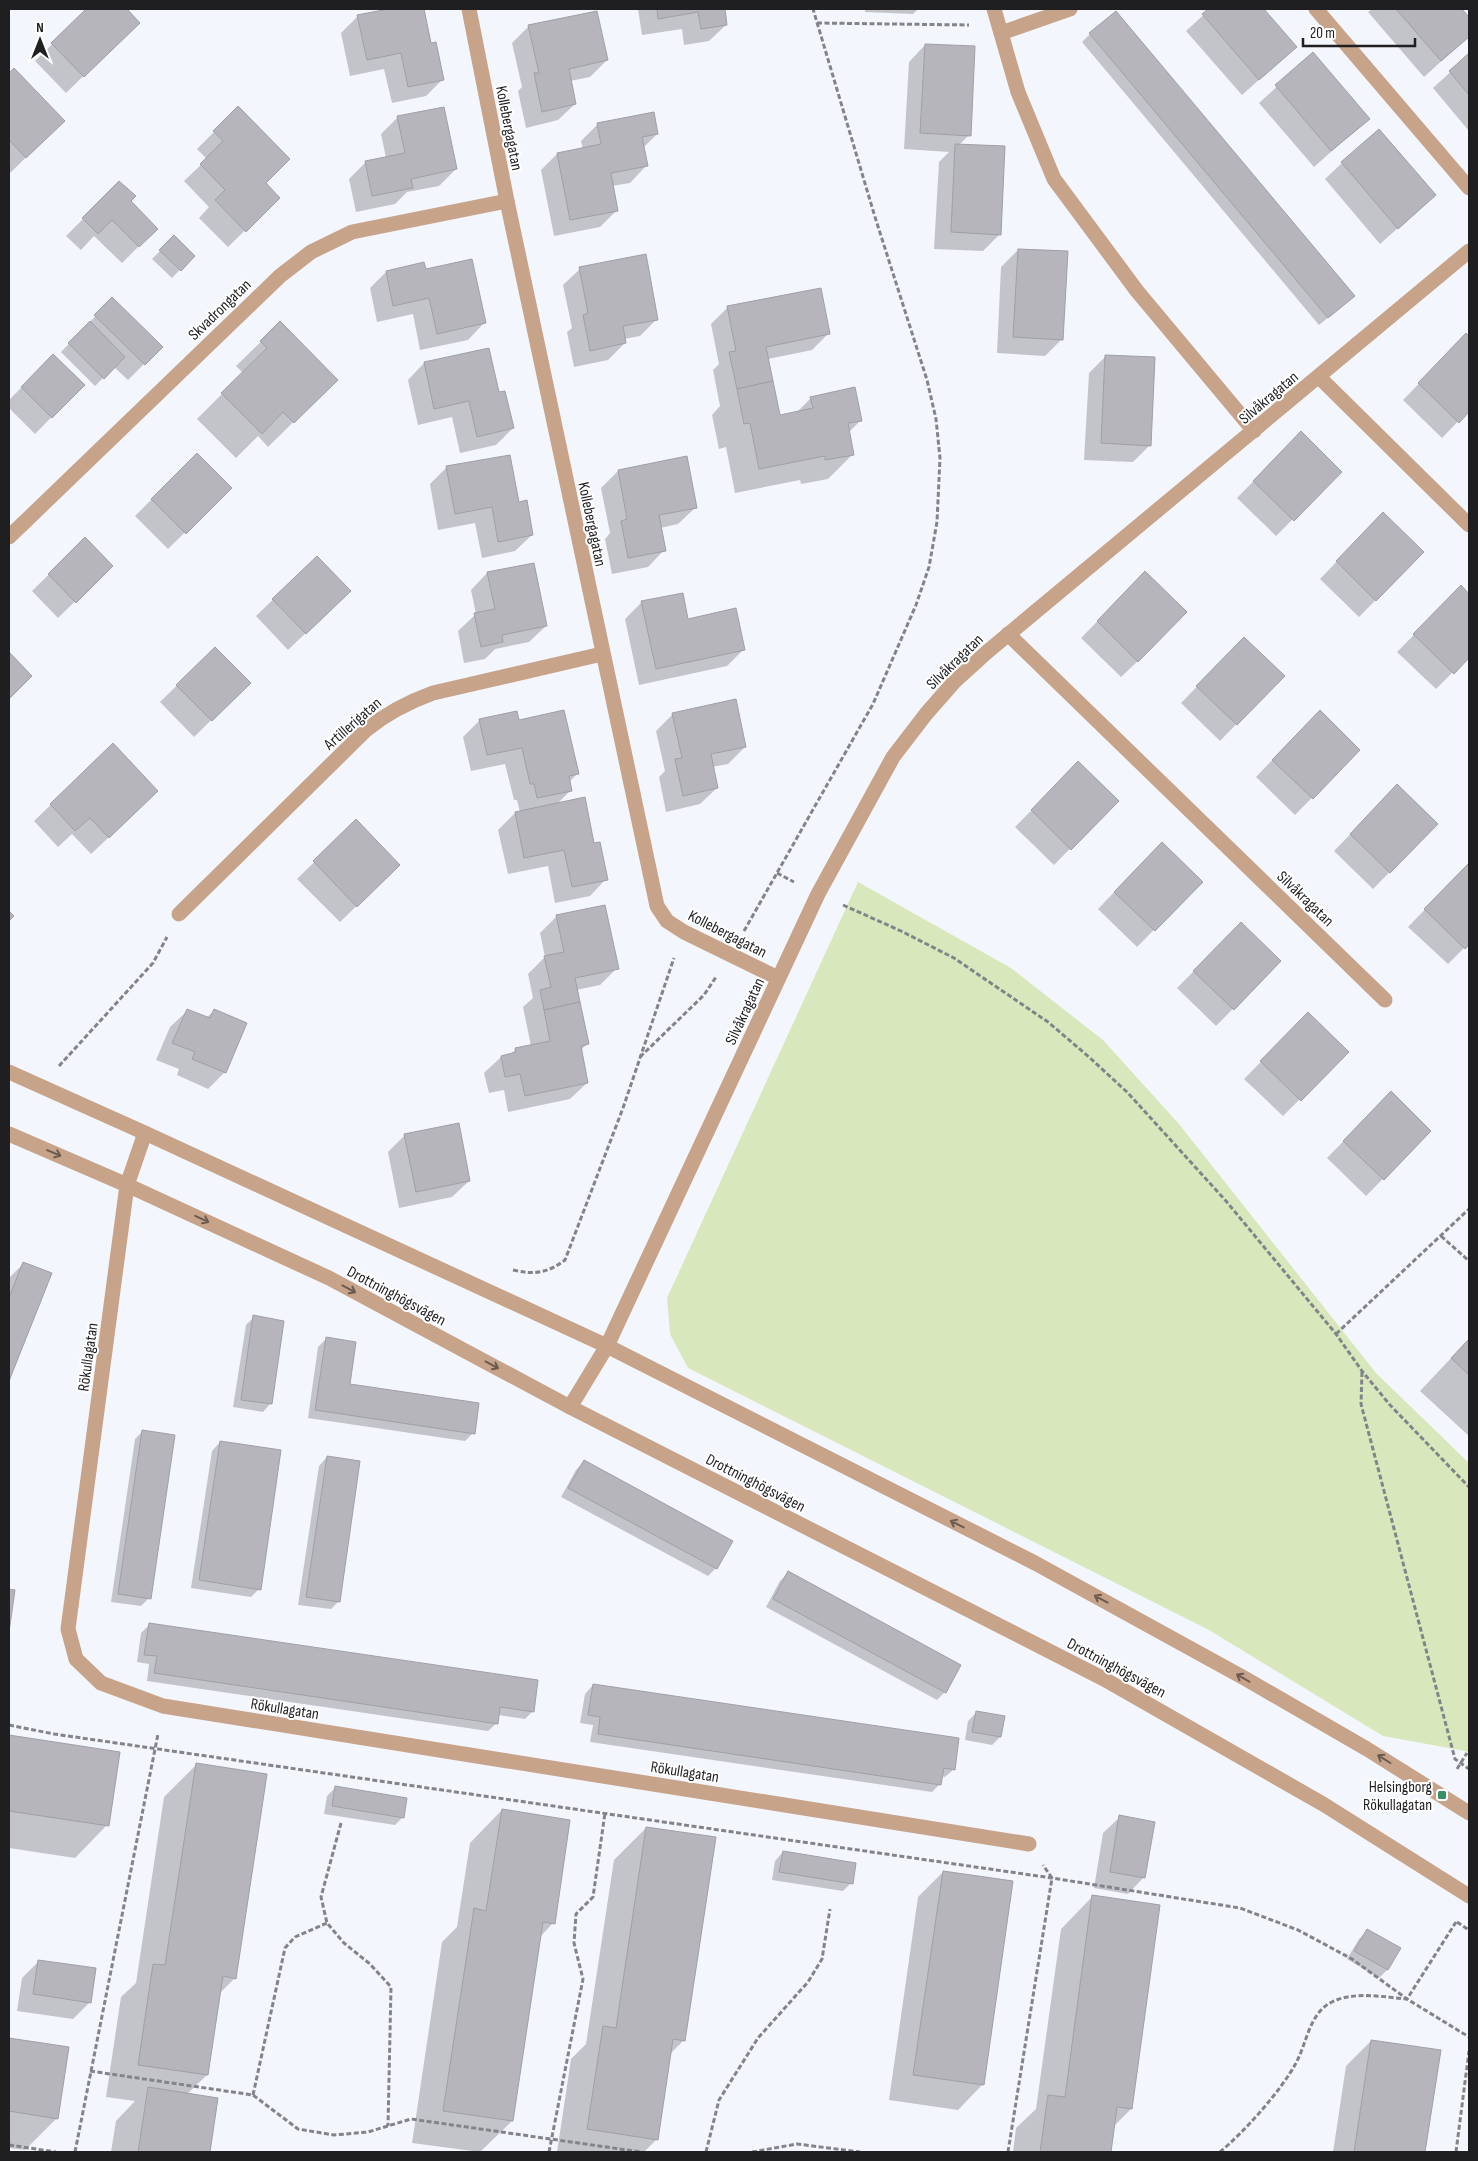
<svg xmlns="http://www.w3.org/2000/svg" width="1478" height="2161" viewBox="0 0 1478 2161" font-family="'Sofia Sans Condensed',sans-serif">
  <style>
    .green { fill: #d8e8bc }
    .shadow { fill: #0003 }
    .building { fill: #b5b5bb; stroke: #9f9fa5 }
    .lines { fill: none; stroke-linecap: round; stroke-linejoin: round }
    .path { stroke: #838489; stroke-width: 3; stroke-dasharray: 5 2.5; stroke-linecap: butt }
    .service { stroke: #c7a389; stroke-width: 15 }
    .minor { stroke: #c7a389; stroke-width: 15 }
    .tertiary { stroke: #c7a389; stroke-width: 15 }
    .oneway { stroke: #6b5a50 }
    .poi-dot { fill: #379066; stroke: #fff; stroke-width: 2 }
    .labels { text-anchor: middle; stroke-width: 4; stroke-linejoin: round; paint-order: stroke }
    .street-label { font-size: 16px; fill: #1f1f22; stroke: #fff }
    .poi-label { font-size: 16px; fill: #1f1f22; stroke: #fff; text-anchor: end }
  </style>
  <rect width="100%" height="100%" fill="#f4f6fd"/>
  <!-- green -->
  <polygon class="green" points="858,882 1011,968 1103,1040 1179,1124 1376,1373 1469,1463 1469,1753 1465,1751 1383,1736 1209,1630 688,1368 670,1334 667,1298"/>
  <!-- shadow -->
  <g class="shadow">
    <polygon points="88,9 125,9 138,23 66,93 35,61"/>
    <polygon points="394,9 422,9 430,45 443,79 426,96 392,103 384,69 350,76 341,33 358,16"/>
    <polygon points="638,9 724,9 726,25 709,41 684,45 682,29 642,35"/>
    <polygon points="865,9 918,9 913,14 865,12"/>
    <polygon points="1210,9 1263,9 1296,47 1242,95 1186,31"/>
    <polygon points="1372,9 1461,9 1469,19 1469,36 1424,77 1368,12"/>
    <polygon points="529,26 607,60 590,77 570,81 575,104 558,120 526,128 518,91 522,87 512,43"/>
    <polygon points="1090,34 1345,304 1319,325 1082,42"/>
    <polygon points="925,45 969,135 959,145 1000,234 983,251 934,249 939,162 949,152 904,149 909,62"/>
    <polygon points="1313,54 1368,119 1314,167 1259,103"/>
    <polygon points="1469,55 1469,131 1433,88"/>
    <polygon points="14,70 46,138 9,174 9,75"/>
    <polygon points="238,108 264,183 278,198 228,247 199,218 209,207 184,181 207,159 197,149"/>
    <polygon points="398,117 456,169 439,186 407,192 395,204 356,212 349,179 366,162 386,158 381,134"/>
    <polygon points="598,124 657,134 643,148 646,166 630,183 612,186 617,210 600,227 554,236 541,170 557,154 583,149 581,141"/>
    <polygon points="1342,163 1435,195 1380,244 1325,179"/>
    <polygon points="119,183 129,201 157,228 122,263 94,236 81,250 66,236"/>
    <polygon points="174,237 193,256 172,278 152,259"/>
    <polygon points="1018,250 1062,339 1045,356 997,353 1001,267"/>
    <polygon points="580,269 657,319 640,336 624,339 625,343 608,360 574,367 567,332 572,328 563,285"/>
    <polygon points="425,271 484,323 468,340 420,350 413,314 377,322 370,288 386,272"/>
    <polygon points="112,299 161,347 128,380 114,367 95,386 61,352"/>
    <polygon points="728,307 828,334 812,350 768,359 779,416 796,413 811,398 861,420 849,432 853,454 828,479 801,484 800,480 735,493 726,447 719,449 712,415 720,406 713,370 719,364 711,324"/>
    <polygon points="280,323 336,380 268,447 258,436 236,458 197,419 243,373 236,366"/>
    <polygon points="1466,335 1469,338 1469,410 1442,438 1403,400"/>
    <polygon points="488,349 498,393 513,428 496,445 460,453 452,417 418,425 408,380 424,363"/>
    <polygon points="53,356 83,385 35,434 9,408 9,400"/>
    <polygon points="1106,356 1150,445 1133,462 1084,460 1089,373"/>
    <polygon points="1284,450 1340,472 1276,536 1237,498"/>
    <polygon points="197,454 230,488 168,549 135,516"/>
    <polygon points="686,458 695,508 678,524 660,528 664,550 648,567 612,574 605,539 610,533 601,488 618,471"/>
    <polygon points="446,468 518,503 532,535 515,551 482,558 475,523 438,530 430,484"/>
    <polygon points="1367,530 1423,552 1359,617 1320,579"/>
    <polygon points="85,539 111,566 58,618 32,591"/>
    <polygon points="317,557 332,608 288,650 256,616"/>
    <polygon points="487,573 546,626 529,642 495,649 485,659 464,663 458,631 476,614 471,590"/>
    <polygon points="1461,587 1469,595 1469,656 1436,689 1397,652"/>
    <polygon points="1129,589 1138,661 1121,677 1081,638"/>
    <polygon points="642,602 744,649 727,666 639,685 625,619"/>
    <polygon points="1244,638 1283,676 1220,741 1181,703"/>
    <polygon points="215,648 249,683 194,737 160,702"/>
    <polygon points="673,714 745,747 728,764 712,767 717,788 700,804 666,812 659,777 665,771 656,731"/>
    <polygon points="480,720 518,721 577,774 569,782 571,790 556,805 593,845 606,879 590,896 555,903 548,866 508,874 498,830 515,813 520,812 517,800 514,800 505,764 471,771 463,737"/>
    <polygon points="1303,728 1359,750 1295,815 1256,777"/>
    <polygon points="113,745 140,808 91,854 72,834 58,847 34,821"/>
    <polygon points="1078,763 1117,801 1054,865 1015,827"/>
    <polygon points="1381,803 1437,824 1373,889 1334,851"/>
    <polygon points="356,821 399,865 340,922 297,879"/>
    <polygon points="1145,860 1201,882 1137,947 1098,909"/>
    <polygon points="1469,864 1469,943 1448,964 1408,927"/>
    <polygon points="557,916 617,968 600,985 576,990 587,1044 580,1051 587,1083 570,1099 508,1112 504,1090 489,1093 484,1073 501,1057 510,1055 516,1049 531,1046 523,1007 533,998 528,974 545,957 540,933"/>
    <polygon points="1241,924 1280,961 1216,1026 1177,988"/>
    <polygon points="187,1011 206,1018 214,1011 225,1072 208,1089 177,1075 179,1069 156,1060 170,1027"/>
    <polygon points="1308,1014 1347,1052 1283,1116 1244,1079"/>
    <polygon points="1374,1110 1430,1131 1366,1196 1327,1158"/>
    <polygon points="405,1135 469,1181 452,1197 399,1208 388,1152"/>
    <polygon points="23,1264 50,1274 9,1378 9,1278"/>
    <polygon points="254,1317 271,1403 263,1412 233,1407 246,1325"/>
    <polygon points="326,1339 348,1385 473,1433 465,1441 308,1418 318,1347"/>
    <polygon points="1469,1339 1469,1436 1420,1391"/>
    <polygon points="143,1431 149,1598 141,1606 111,1602 135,1439"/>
    <polygon points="220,1442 259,1589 251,1597 191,1588 212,1451"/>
    <polygon points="327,1457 339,1601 331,1609 298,1605 319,1466"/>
    <polygon points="584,1461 716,1568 708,1576 561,1497 576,1470"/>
    <polygon points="788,1573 945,1692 937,1700 766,1607 780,1581"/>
    <polygon points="149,1625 533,1711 525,1719 498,1715 497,1723 488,1731 147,1681 149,1664 137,1662 141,1633"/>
    <polygon points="593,1685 954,1769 945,1777 941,1776 940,1784 932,1792 590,1742 593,1725 580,1723 585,1694"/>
    <polygon points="977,1712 1000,1737 992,1745 965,1740 968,1721"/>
    <polygon points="9,1736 118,1753 107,1825 75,1858 9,1848"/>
    <polygon points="196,1765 235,1978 219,1994 207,2075 187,2094 217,2099 209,2152 111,2152 116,2121 135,2101 106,2097 121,1997 136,1983 164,1797"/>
    <polygon points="335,1788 403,1817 395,1825 324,1814 327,1796"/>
    <polygon points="502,1810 553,1923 540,1937 512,2121 480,2152 412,2143 442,1942 457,1927 470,1843"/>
    <polygon points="1120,1817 1144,1877 1128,1894 1094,1888 1103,1833"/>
    <polygon points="646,1828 684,2040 669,2055 657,2139 644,2152 557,2152 571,2059 586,2044 614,1860"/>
    <polygon points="783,1852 851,1883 843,1891 772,1880 775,1861"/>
    <polygon points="943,1872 1012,1882 982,2085 958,2110 889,2100 918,1897"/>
    <polygon points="1093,1896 1131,2109 1114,2126 1110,2152 1013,2152 1016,2128 1036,2109 1061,1929"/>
    <polygon points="1367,1931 1399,1948 1387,1970 1379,1978 1347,1959 1359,1939"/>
    <polygon points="39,1961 89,2003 73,2019 17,2011 22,1978"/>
    <polygon points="9,2039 68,2048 57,2118 25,2150 9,2148"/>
    <polygon points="1371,2041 1439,2051 1424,2152 1333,2152 1346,2066"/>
  </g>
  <!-- building -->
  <g class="building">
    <polygon points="86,9 127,9 140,23 84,77 51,43"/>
    <polygon points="388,9 424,9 431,43 436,42 444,80 408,87 401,53 367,60 357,15"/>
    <polygon points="657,9 725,9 727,25 701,29 698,12 658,19"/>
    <polygon points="1208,9 1264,9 1297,47 1259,80 1202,14"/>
    <polygon points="1396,9 1462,9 1469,17 1469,37 1441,61"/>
    <polygon points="597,11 608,60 569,69 576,104 542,112 534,73 539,73 528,25"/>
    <polygon points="1116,11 1355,296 1328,318 1089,33"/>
    <polygon points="925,44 975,46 971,136 920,133"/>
    <polygon points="1313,52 1370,119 1331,151 1275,85"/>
    <polygon points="1469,53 1469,95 1449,71"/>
    <polygon points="14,68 65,121 26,158 9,140 9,73"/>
    <polygon points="238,106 290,159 266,183 280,198 246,232 215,200 225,190 200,164 223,141 213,131"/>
    <polygon points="444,107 457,169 411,179 413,188 372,196 365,161 405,153 397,116"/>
    <polygon points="654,112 658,134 642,137 648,166 611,173 618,211 570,220 557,153 601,144 597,123"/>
    <polygon points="1379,129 1436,195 1398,229 1341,162"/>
    <polygon points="955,144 1005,146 1001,235 951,232"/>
    <polygon points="119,181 136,196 131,201 158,229 139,247 112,220 98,234 82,218"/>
    <polygon points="174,235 195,256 181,271 159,250"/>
    <polygon points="1018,249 1068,251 1063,340 1013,337"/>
    <polygon points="646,254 658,320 623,326 626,343 590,351 583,315 588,313 579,267"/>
    <polygon points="472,259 486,323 437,334 429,298 393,306 386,271 424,262 426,269"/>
    <polygon points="821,288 830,334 766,347 773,381 737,389 729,352 736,351 727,306"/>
    <polygon points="112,297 163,347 145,365 94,315"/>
    <polygon points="90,321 125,357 104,379 68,343"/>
    <polygon points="280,321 338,380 294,423 283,412 262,434 221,393 267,348 260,341"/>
    <polygon points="1466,333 1469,336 1469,412 1459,423 1418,383"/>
    <polygon points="489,348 499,392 505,391 514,428 477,437 469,401 434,409 424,362"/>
    <polygon points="53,354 85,385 52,418 21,387"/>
    <polygon points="1105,355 1155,357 1151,446 1101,443"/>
    <polygon points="773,381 780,415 813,408 810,397 855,387 862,421 848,423 854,455 825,460 825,456 759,469 750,423 744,424 737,389"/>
    <polygon points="1301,431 1342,472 1294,521 1253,481"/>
    <polygon points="197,453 232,488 186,534 151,499"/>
    <polygon points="510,455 519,502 527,500 533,535 498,542 492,507 455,514 446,466"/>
    <polygon points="687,456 697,508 659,515 666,551 628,558 621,521 627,519 618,470"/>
    <polygon points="1383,512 1424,552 1376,601 1336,561"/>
    <polygon points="85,537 113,566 76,603 48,574"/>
    <polygon points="317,556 351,591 306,634 272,599"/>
    <polygon points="534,563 547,626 502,635 503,642 481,647 474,613 495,609 487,572"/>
    <polygon points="1145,571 1187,612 1138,662 1097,621"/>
    <polygon points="1461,585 1469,594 1469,658 1454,674 1413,634"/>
    <polygon points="683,593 688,619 736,608 745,650 656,669 641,601"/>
    <polygon points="1244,637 1285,676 1237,725 1196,686"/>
    <polygon points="215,647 251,683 212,721 176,685"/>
    <polygon points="9,652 32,676 9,699"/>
    <polygon points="736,699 746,747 711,754 718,788 683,796 675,759 682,758 672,713"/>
    <polygon points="564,710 579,774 569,776 572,791 537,798 534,784 530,784 522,748 487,755 479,719 517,711 519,720"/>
    <polygon points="1320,710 1360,750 1313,799 1272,760"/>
    <polygon points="113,743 158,791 109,838 90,818 75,831 50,804"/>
    <polygon points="1078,761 1119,801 1071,850 1031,810"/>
    <polygon points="1397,784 1438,824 1390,873 1350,834"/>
    <polygon points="585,797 594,843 600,842 608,880 572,887 564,850 524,858 515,812"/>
    <polygon points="356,819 400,865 357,907 313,861"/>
    <polygon points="1162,842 1203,882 1155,931 1114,892"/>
    <polygon points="1469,863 1469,945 1465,949 1424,909"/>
    <polygon points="605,905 619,969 575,978 580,1002 544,1010 540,990 551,987 544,956 564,952 556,915"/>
    <polygon points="9,911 14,916 9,921"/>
    <polygon points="1241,922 1281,961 1234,1010 1193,971"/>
    <polygon points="580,1002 589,1044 581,1046 588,1083 525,1096 520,1074 505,1077 501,1056 516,1052 515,1048 550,1041 544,1010"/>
    <polygon points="187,1009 210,1018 214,1009 247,1023 226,1073 192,1059 195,1052 172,1043"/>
    <polygon points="1308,1012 1349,1052 1301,1101 1260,1061"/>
    <polygon points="1391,1091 1431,1131 1384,1180 1343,1141"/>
    <polygon points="459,1123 470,1181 416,1192 404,1134"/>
    <polygon points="23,1262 52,1273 9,1381 9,1298"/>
    <polygon points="253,1315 284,1321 272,1404 241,1400"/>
    <polygon points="326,1337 356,1342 350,1384 479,1403 475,1434 315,1410"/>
    <polygon points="1469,1339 1469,1375 1451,1358"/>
    <polygon points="142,1430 175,1435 151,1599 118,1594"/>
    <polygon points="220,1441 281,1450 261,1590 199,1580"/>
    <polygon points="327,1456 360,1461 340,1602 306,1597"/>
    <polygon points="584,1460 733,1541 717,1569 568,1488"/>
    <polygon points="788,1571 961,1665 946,1693 773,1599"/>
    <polygon points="9,1589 15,1590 9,1632"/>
    <polygon points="149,1623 538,1680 534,1712 500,1707 498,1724 154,1673 157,1656 144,1655"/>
    <polygon points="593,1684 959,1738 955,1770 944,1768 941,1785 598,1734 600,1717 588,1715"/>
    <polygon points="976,1711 1005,1716 1001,1737 972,1732"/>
    <polygon points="9,1735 120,1752 109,1826 9,1811"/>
    <polygon points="196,1763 267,1774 236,1979 223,1976 208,2075 138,2065 153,1964 165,1965"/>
    <polygon points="335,1786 407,1798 404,1818 332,1806"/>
    <polygon points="502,1809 570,1820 555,1924 543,1922 513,2121 443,2111 474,1908 486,1911"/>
    <polygon points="1119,1815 1155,1822 1145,1878 1110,1872"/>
    <polygon points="646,1827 716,1837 685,2041 673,2039 658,2140 587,2129 603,2026 616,2028"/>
    <polygon points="783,1851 856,1863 853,1884 779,1872"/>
    <polygon points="943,1871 1013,1881 984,2085 913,2075"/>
    <polygon points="1092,1895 1160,1905 1132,2109 1117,2107 1111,2152 1040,2152 1048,2095 1065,2097"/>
    <polygon points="1367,1929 1401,1948 1388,1970 1354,1951"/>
    <polygon points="38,1960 96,1968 91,2003 33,1994"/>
    <polygon points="9,2038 69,2047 58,2119 9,2111"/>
    <polygon points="1371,2040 1441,2050 1425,2152 1354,2152"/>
    <polygon points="148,2087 218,2098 210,2152 138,2152"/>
  </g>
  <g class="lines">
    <!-- path -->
    <g class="path">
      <polyline points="817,23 969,25"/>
      <polyline points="777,873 794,882"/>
      <polyline points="843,905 901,931 954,958 1048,1022 1089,1057 1128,1093 1226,1201 1336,1334 1362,1371 1390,1405 1469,1487"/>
      <polyline points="744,931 873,704 916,605 929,567 937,522 940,458 936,419 927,380 875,217 813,9"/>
      <polyline points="640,1057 704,995 716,977"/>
      <polyline points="59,1066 153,963 167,937"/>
      <polyline points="1441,1236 1469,1261"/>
      <path d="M513,1270C534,1275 548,1273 565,1260L623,1108L674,958"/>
      <polyline points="1336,1334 1469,1209"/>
      <polyline points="1362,1372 1361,1404 1455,1759 1469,1769"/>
      <polyline points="9,1725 54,1734 1052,1878 1240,1908 1298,1930 1352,1959 1407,1999 1469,2037"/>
      <polyline points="1457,1769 1467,1753"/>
      <polyline points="341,1823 321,1897 327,1923 344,1943 370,1964 391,1987 388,2126"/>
      <polyline points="1457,1922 1469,1930"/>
      <polyline points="90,2071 253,2095 298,2129 334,2135 368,2132 411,2119 641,2152"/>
      <polyline points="253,2095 285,1948 295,1937 327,1923"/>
      <polyline points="9,2145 56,2152"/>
      <polyline points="75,2152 158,1734"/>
      <polyline points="549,2152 583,1979 574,1943 576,1914 593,1897 605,1813"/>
      <polyline points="706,2152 719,2100 758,2038 808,1982 822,1959 830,1909"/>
      <polyline points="752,2152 797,2144 860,2152"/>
      <polyline points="1008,2152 1052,1878 1043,1865"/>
      <path d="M1220,2152C1244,2132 1281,2091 1296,2063C1307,2043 1309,2013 1332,2002C1354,1991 1383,1997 1407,1999L1456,1922"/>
      <polyline points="1456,2152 1469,2051"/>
    </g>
    <!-- service -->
    <g class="service">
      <polyline points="994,9 1018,92 1054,179 1137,291 1254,431"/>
      <polyline points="1316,9 1469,188"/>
      <polyline points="1001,33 1070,9"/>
    </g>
    <!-- minor -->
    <g class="minor">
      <polyline points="469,9 507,201 657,906 667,921 684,932 778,978"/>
      <polyline points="1319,377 1469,525"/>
      <polyline points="9,537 280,276 311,252 352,232 507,201"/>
      <polyline points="1008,634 1385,1000"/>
      <path d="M179,914L366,730C387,713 408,702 433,693L602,654"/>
      <polyline points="145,1133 127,1185 68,1629 76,1659 101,1683 163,1706 1029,1844"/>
      <polyline points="570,1407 607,1346 818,894 893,757 926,714 954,682 987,652 1469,251"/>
    </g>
    <!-- tertiary -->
    <g class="tertiary">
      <polyline points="9,1072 145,1133 607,1346 1035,1563 1246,1679 1367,1749 1469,1813"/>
      <polyline points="9,1134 127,1185 329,1278 570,1407 1104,1679 1323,1804 1469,1896"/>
    </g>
  </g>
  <!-- one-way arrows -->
  <defs><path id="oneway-shaft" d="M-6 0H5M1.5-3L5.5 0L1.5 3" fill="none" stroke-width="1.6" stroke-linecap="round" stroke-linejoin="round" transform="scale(1.25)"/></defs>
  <g class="oneway">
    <use href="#oneway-shaft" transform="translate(54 1153) rotate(23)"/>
    <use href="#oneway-shaft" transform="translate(202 1219) rotate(25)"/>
    <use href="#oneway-shaft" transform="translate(349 1289) rotate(28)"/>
    <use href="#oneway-shaft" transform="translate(492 1365) rotate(28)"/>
    <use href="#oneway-shaft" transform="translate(957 1524) rotate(-153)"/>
    <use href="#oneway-shaft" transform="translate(1101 1599) rotate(-152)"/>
    <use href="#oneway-shaft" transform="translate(1243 1678) rotate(-150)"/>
    <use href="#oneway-shaft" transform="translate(1384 1759) rotate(-148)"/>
  </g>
  <!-- markers -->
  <rect class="poi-dot" x="1437" y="1790" width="10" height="10" rx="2.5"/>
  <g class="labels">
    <!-- street labels -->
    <g class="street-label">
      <text transform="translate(510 128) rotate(79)" y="6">Kollebergagatan</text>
      <text transform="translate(219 309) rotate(-44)" y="6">Skvadrongatan</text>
      <text transform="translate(1268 397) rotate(-40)" y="6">Silvåkragatan</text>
      <text transform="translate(593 524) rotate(78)" y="6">Kollebergagatan</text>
      <text transform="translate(954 661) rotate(-44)" y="6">Silvåkragatan</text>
      <text transform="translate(352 723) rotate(-41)" y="6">Artillerigatan</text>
      <text transform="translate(1306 898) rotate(44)" y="6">Silvåkragatan</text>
      <text transform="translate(728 933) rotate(27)" y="6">Kollebergagatan</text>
      <text transform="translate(744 1011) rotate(-65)" y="6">Silvåkragatan</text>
      <text transform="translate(397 1295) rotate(28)" y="6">Drottninghögsvägen</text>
      <text transform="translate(87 1357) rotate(-82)" y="6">Rökullagatan</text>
      <text transform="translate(756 1482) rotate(27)" y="6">Drottninghögsvägen</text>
      <text transform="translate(1117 1667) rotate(28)" y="6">Drottninghögsvägen</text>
      <text transform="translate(285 1708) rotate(9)" y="6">Rökullagatan</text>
      <text transform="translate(685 1771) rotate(9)" y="6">Rökullagatan</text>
    </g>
    <!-- poi labels -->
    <g class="poi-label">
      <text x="1432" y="1792">Helsingborg<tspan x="1432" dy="18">Rökullagatan</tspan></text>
    </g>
  </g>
  <!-- border -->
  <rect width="1478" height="2161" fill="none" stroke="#1f1f22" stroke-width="20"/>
  <!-- north arrow -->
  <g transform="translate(40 40)" stroke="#ffffff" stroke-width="4" paint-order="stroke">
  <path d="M0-4L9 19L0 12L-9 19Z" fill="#1f1f22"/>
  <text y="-8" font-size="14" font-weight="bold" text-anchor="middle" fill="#1f1f22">N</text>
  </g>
  <!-- scale -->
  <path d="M1303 38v8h112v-8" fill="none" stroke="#1f1f22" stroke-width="2.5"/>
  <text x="1310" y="38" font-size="15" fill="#1f1f22" stroke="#ffffff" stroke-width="4" paint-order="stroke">20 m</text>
</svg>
